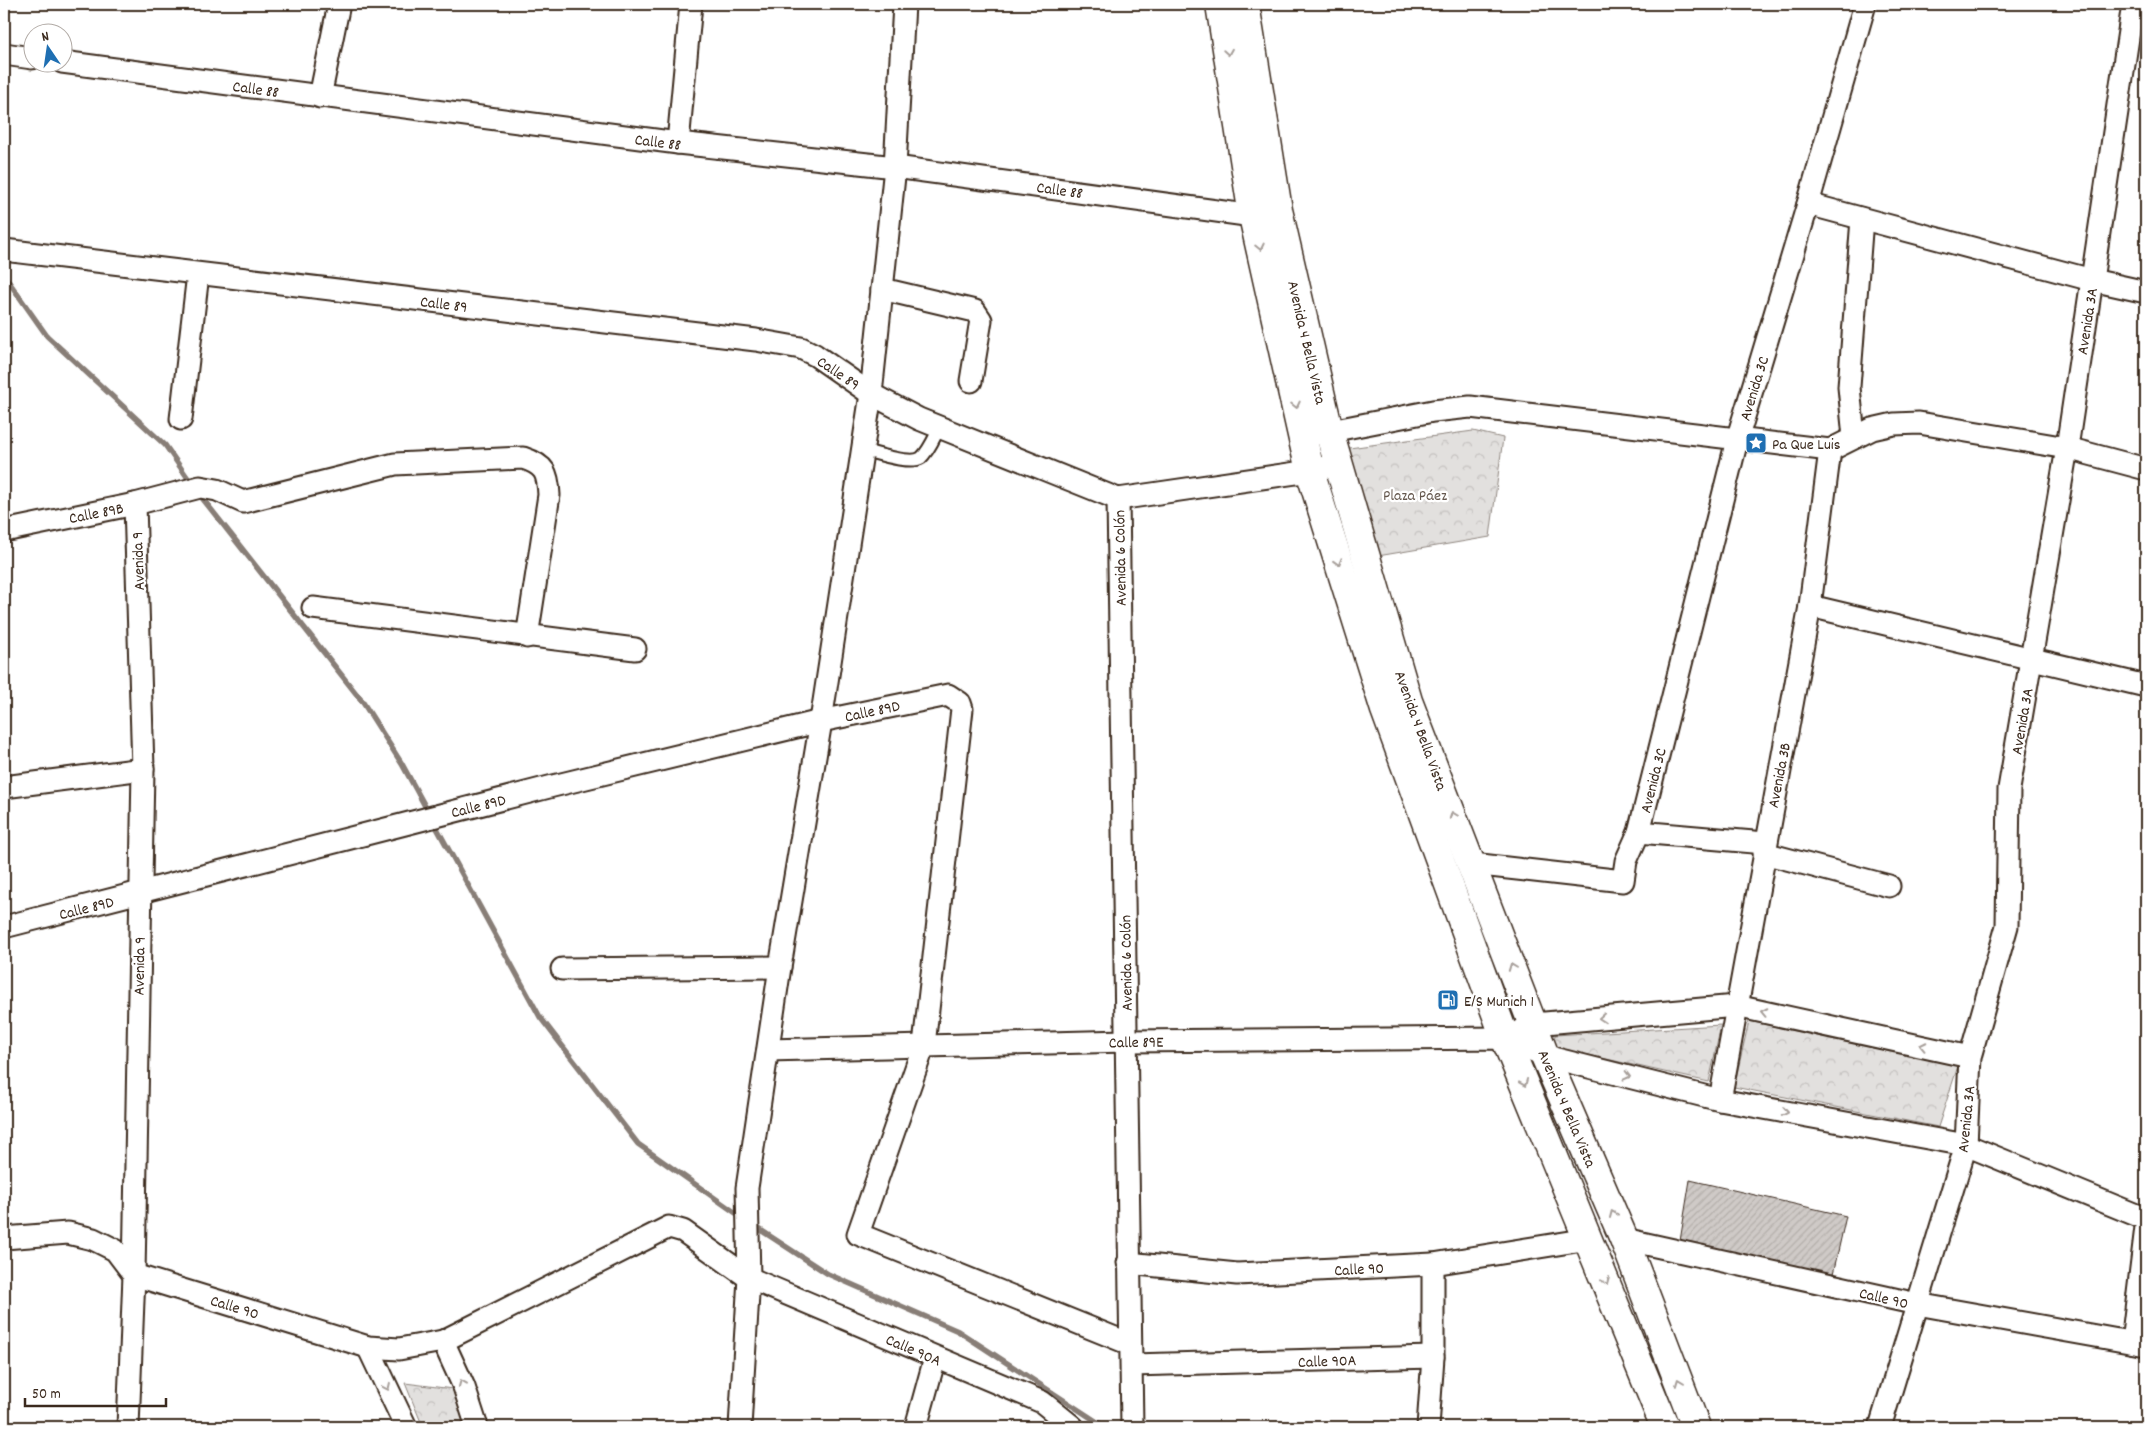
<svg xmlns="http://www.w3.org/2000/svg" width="2150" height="1431" viewBox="0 0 2150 1431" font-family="Dekko,sans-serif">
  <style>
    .park { fill: url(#park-crowns); stroke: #8e857e }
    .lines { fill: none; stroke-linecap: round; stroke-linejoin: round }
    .stream { stroke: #887e77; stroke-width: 5.5 }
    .building { fill: url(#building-hatch); stroke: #3b2a1e }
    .lane-casing { stroke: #3b2a1e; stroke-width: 15 }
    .street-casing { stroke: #3b2a1e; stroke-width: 25 }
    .secondary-casing { stroke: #3b2a1e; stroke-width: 31 }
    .lane { stroke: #fff; stroke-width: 11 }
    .street { stroke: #fff; stroke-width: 21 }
    .secondary { stroke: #fff; stroke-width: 28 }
    .oneway { stroke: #a79f9a }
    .labels { text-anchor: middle; stroke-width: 4.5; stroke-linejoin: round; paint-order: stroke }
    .street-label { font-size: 16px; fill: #3b2a1e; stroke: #fff }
    .poi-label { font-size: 16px; fill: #3b2a1e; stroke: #fff; text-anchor: start }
    .park-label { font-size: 16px; fill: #65584e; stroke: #fff }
  </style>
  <defs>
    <pattern id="park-crowns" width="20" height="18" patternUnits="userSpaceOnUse" patternTransform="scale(1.25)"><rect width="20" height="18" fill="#e2e0de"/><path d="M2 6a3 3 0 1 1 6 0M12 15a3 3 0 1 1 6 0" fill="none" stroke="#c3c0be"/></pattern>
    <pattern id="building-hatch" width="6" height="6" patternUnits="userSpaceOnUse" patternTransform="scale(1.25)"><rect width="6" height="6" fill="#cfcac7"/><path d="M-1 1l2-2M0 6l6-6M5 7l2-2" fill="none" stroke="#b3aeaa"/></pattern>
  </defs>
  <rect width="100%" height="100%" fill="#fff"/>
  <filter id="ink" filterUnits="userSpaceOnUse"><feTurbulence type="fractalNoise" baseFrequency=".02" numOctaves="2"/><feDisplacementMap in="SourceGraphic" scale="10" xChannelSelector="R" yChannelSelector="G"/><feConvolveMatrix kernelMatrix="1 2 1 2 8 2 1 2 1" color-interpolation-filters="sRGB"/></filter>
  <g filter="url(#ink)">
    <!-- park -->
    <g class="park">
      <polygon points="1473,431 1503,438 1490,537 1366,558 1342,449"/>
      <polygon points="1749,1021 1958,1066 1938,1127 1734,1087"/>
      <polygon points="1721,1025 1709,1082 1553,1047 1555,1035"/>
      <polygon points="405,1383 461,1390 470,1427 423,1427"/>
    </g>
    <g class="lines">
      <!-- stream -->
      <g class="stream">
        <polyline points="4,275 47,336 165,445 192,484"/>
        <polyline points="199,494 362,701 402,764 540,1017 638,1144 743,1218"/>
        <polyline points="753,1225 828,1274 958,1331 1105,1427"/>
      </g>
    </g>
    <!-- building -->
    <g class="building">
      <polygon points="1690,1180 1846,1216 1833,1274 1680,1241"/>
      <polygon points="2146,1284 2146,1335 2140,1335"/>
    </g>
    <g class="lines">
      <!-- lane casing -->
      <g class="lane-casing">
        <path id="lane" d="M862,450C875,453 910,465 921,458C929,451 935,436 940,427"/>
      </g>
      <!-- street casing -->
      <g class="street-casing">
        <g id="street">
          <polyline points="4,54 32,58"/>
          <polyline points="62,62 678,143 895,167 1253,216"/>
          <polyline points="320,97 339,4"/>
          <polyline points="678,143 691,4"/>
          <polyline points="1808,204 2092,280 2146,292"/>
          <polyline points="4,250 756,340 801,348 815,355 871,394 919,419 1118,499 1310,471 1337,465"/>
          <polyline points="882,289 975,311 981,320 971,381"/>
          <polyline points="181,419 198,274"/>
          <polyline points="1315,434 1433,411 1470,407 1830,450 1872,429 1894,424 1919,423 2067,448 2146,469"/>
          <polyline points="1854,437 1849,387 1862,219"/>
          <polyline points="1118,499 1132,1427"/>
          <path d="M4,531L135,504L200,487L217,490L243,502L395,464L523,458C545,465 548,473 549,495L527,637"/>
          <polyline points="1810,606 2146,686"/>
          <polyline points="313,608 635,649"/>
          <polyline points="4,787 143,769"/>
          <polyline points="1639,832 1765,843"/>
          <polyline points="1764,853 1889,886"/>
          <polyline points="1472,864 1623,881 1626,861 1639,832 1737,440 1808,204 1865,4"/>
          <polyline points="4,927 553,786 821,721 948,695 960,703 962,709 924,1045 858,1234 1130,1344"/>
          <polyline points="562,969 780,967"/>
          <polyline points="1521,1030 1534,1024 1736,1006 1970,1057"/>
          <polyline points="768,1050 1126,1041 1505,1038 1545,1056 1720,1100 1966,1145 2146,1219"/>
          <polyline points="1720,1100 1810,606 1830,450"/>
          <polyline points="4,1238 68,1233 93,1239 115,1250 134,1275 368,1347 399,1349 443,1341 669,1227 683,1231 749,1278 1042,1402 1073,1427"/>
          <polyline points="1624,1239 1917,1304 2146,1345"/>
          <polyline points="1128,1263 1237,1274 1433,1264 1589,1239"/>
          <polyline points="443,1341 464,1387 477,1427"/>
          <polyline points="2132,1342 2146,1227"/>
          <polyline points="368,1347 406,1427"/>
          <polyline points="1132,1365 1433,1357"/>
          <polyline points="128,1427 134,1275 143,769 135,504"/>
          <polyline points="740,1427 749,1278 747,1188 780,967 821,721 871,394 895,167 904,4"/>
          <polyline points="916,1427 935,1358"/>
          <polyline points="1428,1427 1433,1357 1433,1264"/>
          <polyline points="1880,1427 1966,1145 1970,1057 2007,926 2009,789 2067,448 2133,4"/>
        </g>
      </g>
      <!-- secondary casing -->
      <g class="secondary-casing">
        <g id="secondary">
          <polyline points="1220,4 1253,216 1310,471 1385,710 1505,1038 1665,1427"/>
          <polyline points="1245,4 1278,210 1329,431 1408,701 1545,1056 1624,1239 1696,1427"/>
        </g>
      </g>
      <!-- lane -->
      <use href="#lane" class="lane"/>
      <!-- street -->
      <use href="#street" class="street"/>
      <!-- secondary -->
      <use href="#secondary" class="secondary"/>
    </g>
    <!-- one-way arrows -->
    <defs><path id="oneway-chevron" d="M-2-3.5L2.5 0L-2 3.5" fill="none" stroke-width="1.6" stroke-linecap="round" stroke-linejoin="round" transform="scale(1.25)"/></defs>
    <g class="oneway">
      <use href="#oneway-chevron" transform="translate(1228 52) rotate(81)"/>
      <use href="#oneway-chevron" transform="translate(1260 247) rotate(77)"/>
      <use href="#oneway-chevron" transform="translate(1296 405) rotate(77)"/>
      <use href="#oneway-chevron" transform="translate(1338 562) rotate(73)"/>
      <use href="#oneway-chevron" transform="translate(1453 815) rotate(-111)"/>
      <use href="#oneway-chevron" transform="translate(1512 967) rotate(-111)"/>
      <use href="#oneway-chevron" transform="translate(1764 1012) rotate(-168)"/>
      <use href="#oneway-chevron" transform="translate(1602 1018) rotate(175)"/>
      <use href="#oneway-chevron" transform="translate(1923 1046) rotate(-168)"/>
      <use href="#oneway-chevron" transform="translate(1627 1076) rotate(14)"/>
      <use href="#oneway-chevron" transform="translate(1524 1083) rotate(67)"/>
      <use href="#oneway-chevron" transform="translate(1785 1112) rotate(10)"/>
      <use href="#oneway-chevron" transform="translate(1613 1214) rotate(-113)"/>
      <use href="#oneway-chevron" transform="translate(1606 1281) rotate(68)"/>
      <use href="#oneway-chevron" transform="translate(1679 1382) rotate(-111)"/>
      <use href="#oneway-chevron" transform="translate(462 1383) rotate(-113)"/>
      <use href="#oneway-chevron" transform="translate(387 1387) rotate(65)"/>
    </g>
  </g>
  <!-- icons -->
  <defs>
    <g id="sight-square" transform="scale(1.125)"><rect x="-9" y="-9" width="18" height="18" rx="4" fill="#1f6fb2" stroke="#fff"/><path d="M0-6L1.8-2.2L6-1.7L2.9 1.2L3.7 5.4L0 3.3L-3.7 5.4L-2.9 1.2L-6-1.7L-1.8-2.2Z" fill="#fff"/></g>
    <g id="fuel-square" transform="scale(1.125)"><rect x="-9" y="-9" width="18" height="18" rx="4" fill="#1f6fb2" stroke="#fff"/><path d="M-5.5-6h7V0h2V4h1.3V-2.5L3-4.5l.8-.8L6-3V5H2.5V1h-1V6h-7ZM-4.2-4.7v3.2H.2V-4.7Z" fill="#fff"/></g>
  </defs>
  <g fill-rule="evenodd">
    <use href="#sight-square" x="1756" y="443"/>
    <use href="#fuel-square" x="1448" y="1000"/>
  </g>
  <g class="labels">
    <!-- street labels -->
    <g class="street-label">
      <text transform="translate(256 88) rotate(8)" y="6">Calle 88</text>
      <text transform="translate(658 141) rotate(7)" y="6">Calle 88</text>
      <text transform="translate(1060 189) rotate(8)" y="6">Calle 88</text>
      <text transform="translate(444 303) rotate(7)" y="6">Calle 89</text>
      <text transform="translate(2086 321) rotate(-81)" y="6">Avenida 3A</text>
      <text transform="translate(1308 342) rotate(77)" y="6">Avenida 4 Bella Vista</text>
      <text transform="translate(839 372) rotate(34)" y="6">Calle 89</text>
      <text transform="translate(1753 388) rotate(-73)" y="6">Avenida 3C</text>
      <text transform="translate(96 512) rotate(-11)" y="6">Calle 89B</text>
      <text transform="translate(1119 558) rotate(-91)" y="6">Avenida 6 Colón</text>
      <text transform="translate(137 561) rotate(-92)" y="6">Avenida 9</text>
      <text transform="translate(872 710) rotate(-12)" y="6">Calle 89D</text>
      <text transform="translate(2021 721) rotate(-80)" y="6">Avenida 3A</text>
      <text transform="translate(1422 730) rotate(70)" y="6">Avenida 4 Bella Vista</text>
      <text transform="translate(1778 775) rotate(-79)" y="6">Avenida 3B</text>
      <text transform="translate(1652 780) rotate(-76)" y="6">Avenida 3C</text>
      <text transform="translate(478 805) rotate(-14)" y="6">Calle 89D</text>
      <text transform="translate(86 907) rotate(-14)" y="6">Calle 89D</text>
      <text transform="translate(1125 963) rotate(-91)" y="6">Avenida 6 Colón</text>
      <text transform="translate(138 966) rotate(-89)" y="6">Avenida 9</text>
      <text transform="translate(1136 1041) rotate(-1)" y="6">Calle 89E</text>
      <text transform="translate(1568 1108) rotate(67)" y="6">Avenida 4 Bella Vista</text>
      <text transform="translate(1965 1119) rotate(-84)" y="6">Avenida 3A</text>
      <text transform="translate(1359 1268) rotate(-3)" y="6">Calle 90</text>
      <text transform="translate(1884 1297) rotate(13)" y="6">Calle 90</text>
      <text transform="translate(235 1306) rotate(17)" y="6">Calle 90</text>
      <text transform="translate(914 1349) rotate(23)" y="6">Calle 90A</text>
      <text transform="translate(1327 1360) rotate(-2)" y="6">Calle 90A</text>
    </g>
    <!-- poi labels -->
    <g class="poi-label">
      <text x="1772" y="449">Pa Que Luis</text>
      <text x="1464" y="1006">E/S Munich 1</text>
    </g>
    <!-- park labels -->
    <g class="park-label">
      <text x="1415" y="500">Plaza Páez</text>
    </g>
  </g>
  <!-- margin -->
  <rect width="2150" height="1431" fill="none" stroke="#fff" stroke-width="20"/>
  <rect x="10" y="10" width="2130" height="1411" fill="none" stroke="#3b2a1e" stroke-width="2" filter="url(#ink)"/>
  <!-- north arrow -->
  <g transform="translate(48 48) rotate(347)"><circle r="24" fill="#ffffff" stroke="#b1aaa5"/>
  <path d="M0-4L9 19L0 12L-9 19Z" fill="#1f6fb2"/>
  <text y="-8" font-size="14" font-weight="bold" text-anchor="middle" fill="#3b2a1e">N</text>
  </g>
  <!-- scale -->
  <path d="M25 1398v8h141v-8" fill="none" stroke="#3b2a1e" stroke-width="2.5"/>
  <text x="32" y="1398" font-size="15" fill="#3b2a1e" stroke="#ffffff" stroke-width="4" paint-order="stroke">50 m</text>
</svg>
